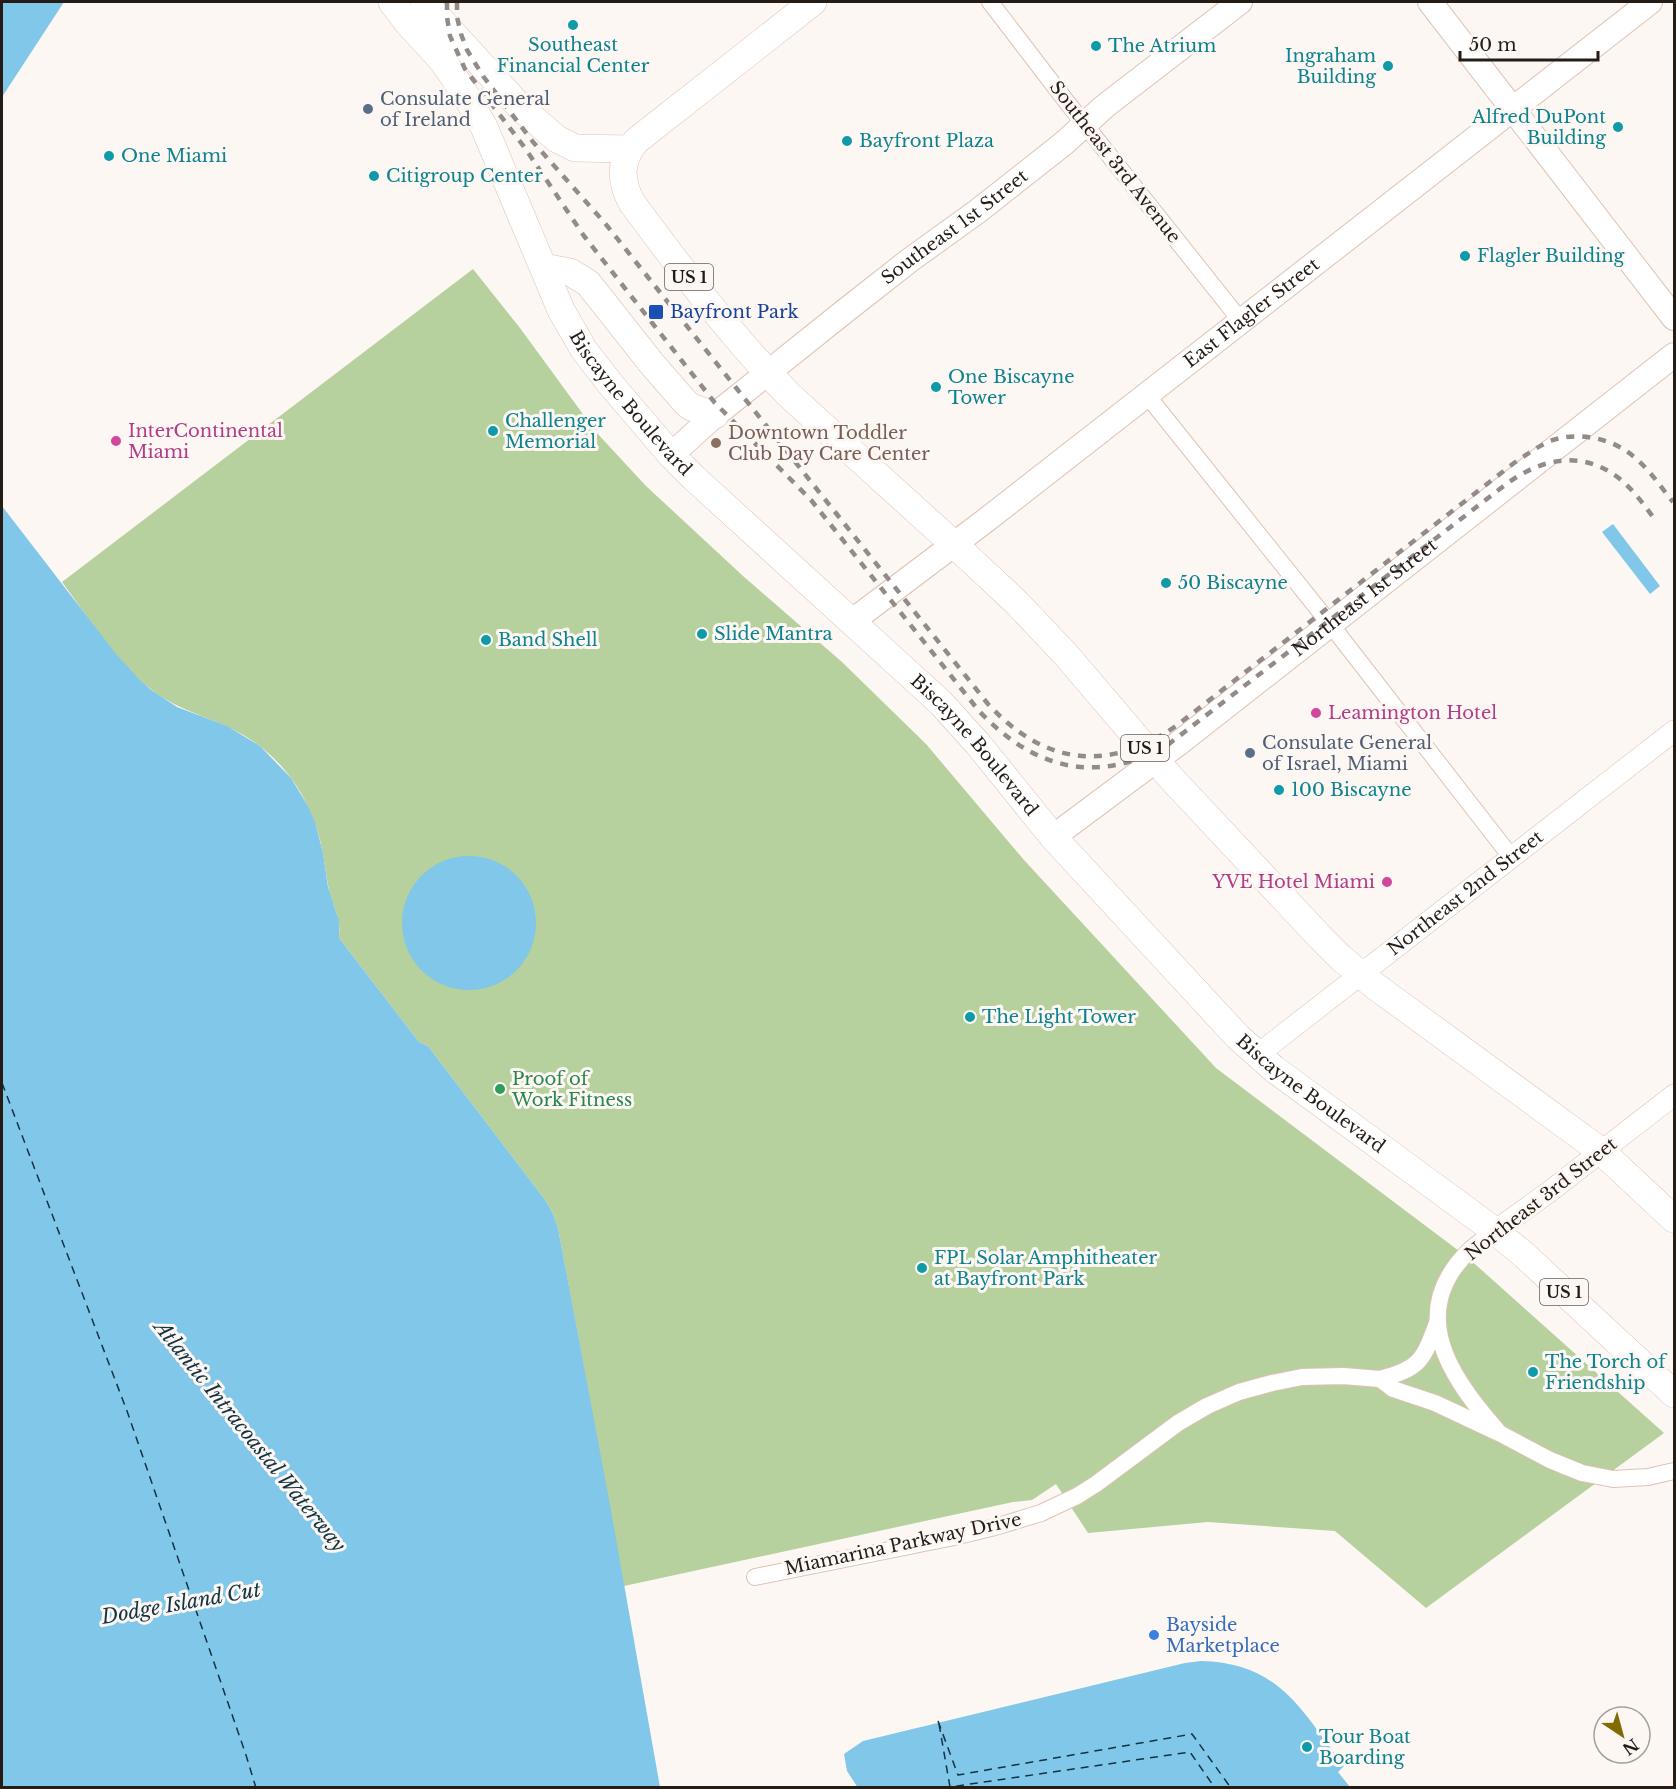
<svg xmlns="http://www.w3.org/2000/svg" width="1676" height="1789" viewBox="0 0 1676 1789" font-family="'Libre Baskerville',serif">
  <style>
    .green { fill: #b6d09e }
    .water { fill: #81c7e9 }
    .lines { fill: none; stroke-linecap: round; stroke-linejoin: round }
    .ferry { stroke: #133342; stroke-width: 1.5; stroke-dasharray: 8 6; stroke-linecap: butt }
    .minor-casing { stroke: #dfc2b3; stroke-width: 18 }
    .tertiary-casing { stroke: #dfc2b3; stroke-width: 22 }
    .secondary-casing { stroke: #dfc2b3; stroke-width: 26 }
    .primary-casing { stroke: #dfc2b3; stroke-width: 28 }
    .minor { stroke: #fff; stroke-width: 16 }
    .tertiary { stroke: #fff; stroke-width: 21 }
    .secondary { stroke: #fff; stroke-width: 24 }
    .primary { stroke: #fff; stroke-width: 27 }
    .rail { stroke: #938b87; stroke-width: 4.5; stroke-dasharray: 8 8; stroke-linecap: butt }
    .culture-dot { fill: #0f9aa8; stroke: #fdf7f4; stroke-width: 2 }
    .service-dot { fill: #5c6f8a; stroke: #fdf7f4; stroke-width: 2 }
    .transit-dot { fill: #1a4fb4; stroke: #fdf7f4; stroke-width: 2 }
    .hotel-dot { fill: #d1479c; stroke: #fdf7f4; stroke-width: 2 }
    .education-dot { fill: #8d6e63; stroke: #fdf7f4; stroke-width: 2 }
    .leisure-dot { fill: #2e9e5b; stroke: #fdf7f4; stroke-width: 2 }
    .shop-dot { fill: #3f7fe0; stroke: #fdf7f4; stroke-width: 2 }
    .labels { text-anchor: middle; stroke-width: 6; stroke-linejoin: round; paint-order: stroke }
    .shield { fill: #fdf7f4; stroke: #665e59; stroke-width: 1.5 }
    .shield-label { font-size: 16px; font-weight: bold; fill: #261c16 }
    .culture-label { font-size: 18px; fill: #0d838f; stroke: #fdf7f4; text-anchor: start }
    .service-label { font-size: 18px; fill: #4e5e75; stroke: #fdf7f4; text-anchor: start }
    .street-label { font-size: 18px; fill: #261c16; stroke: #fdf7f4 }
    .transit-label { font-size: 18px; fill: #164399; stroke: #fdf7f4; text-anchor: start }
    .hotel-label { font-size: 18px; fill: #b23c85; stroke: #fdf7f4; text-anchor: start }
    .education-label { font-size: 18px; fill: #785e54; stroke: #fdf7f4; text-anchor: start }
    .leisure-label { font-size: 18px; fill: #27864d; stroke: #fdf7f4; text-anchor: start }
    .shop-label { font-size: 18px; fill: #366cbe; stroke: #fdf7f4; text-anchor: start }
    .water-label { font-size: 20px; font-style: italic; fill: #133342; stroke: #fdf7f4 }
  </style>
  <rect width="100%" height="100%" fill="#fdf7f4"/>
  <!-- green -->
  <path class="green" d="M473,269L520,328L596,432L646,486L687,524L743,576L842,662L926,744L1024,860L1216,1068L1467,1257L1664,1433L1426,1608L1335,1531L1208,1522L1088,1533L1056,1484L1032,1500L1013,1502L624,1586L558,1228L553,1214L546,1201L428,1046L419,1042L339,938C339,932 340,926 338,920C336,908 330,898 328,885C326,875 325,864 323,854C315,806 287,761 245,736C215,718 180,712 152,690C117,664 88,617 62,582Z"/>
  <!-- water -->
  <g class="water">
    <polygon points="2,2 64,2 2,97"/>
    <polygon points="2,506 116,654 139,679 150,689 177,707 227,726 260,746 291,778 308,806 315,822 323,853 328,887 339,921 339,938 419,1042 428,1046 546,1201 553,1214 558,1228 610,1505 660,1787 2,1787"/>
    <polygon points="1613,524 1660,586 1650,594 1602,532"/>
    <circle cx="469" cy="923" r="67"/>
    <path d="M1201,1661C1280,1663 1301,1710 1344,1766L1338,1772L1350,1787L858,1788L847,1771L844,1754L863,1741L1185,1663Z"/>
  </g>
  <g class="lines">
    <!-- ferry -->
    <g class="ferry">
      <polyline points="2,1083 127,1411 246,1755 256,1788"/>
      <polyline points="938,1721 958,1775 1192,1734 1231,1788"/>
      <polyline points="939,1724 950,1787 1190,1752 1215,1788"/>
    </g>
    <!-- minor casing -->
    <g class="minor-casing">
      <g id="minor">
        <polyline points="990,2 1066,101 1241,321"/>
        <polyline points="1146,394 1331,625 1512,858"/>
        <path d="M1495,1231C1487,1237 1477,1243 1469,1251C1406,1312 1450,1378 1497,1430"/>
        <path d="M1380,1379C1420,1368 1423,1361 1437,1323"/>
        <polyline points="755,1577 954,1537 995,1527 1041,1513 1077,1496 1096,1484 1178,1423 1207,1406 1239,1392 1272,1383 1302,1377 1343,1376 1380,1379 1393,1389 1435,1403 1501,1434 1550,1460 1582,1473 1613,1479 1648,1477 1674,1471"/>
      </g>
    </g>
    <!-- tertiary casing -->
    <g class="tertiary-casing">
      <g id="tertiary">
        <path id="s1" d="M1257,1055L1674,731"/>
        <polyline points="1495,1231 1549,1192 1674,1095"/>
      </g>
    </g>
    <!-- secondary casing -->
    <g class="secondary-casing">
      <g id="secondary">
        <polyline points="1430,2 1674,318"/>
        <path id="s2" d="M671,455L715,415L845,311L910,260L978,211L1063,144L1105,106L1240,2"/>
        <path id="s3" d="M851,622L985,521L1650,2"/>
        <path id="s4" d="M1053,837L1179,743L1674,355"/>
      </g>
    </g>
    <!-- primary casing -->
    <g class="primary-casing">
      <g id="primary">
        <path id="s5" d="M392,2L408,23L442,60L462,89L484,127L561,310L584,350L612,386L671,455L694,478L941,703L978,744L1053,837L1238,1037L1274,1069L1495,1231L1523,1254L1674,1394"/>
        <polyline points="424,2 521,108 557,139 575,148 629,149"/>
        <path d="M813,2L636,141C619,161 620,181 632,203C681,269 731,336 789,395L971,560L1017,603L1067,656L1171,778L1320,937L1341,958L1375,986L1602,1152L1674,1219"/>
        <polyline points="543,267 570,272 588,283 652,364 686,403 691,407 715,415"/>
      </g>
    </g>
    <!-- minor -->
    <use href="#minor" class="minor"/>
    <!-- tertiary -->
    <use href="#tertiary" class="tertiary"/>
    <!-- secondary -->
    <use href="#secondary" class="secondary"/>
    <!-- primary -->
    <use href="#primary" class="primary"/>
    <!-- rail -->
    <g class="rail">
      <path d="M447,2V17L450,36L465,69L525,148L584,236L715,403L811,500L979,711C1033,768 1093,785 1165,747L1505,485C1538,460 1579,449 1616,476C1631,487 1642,502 1653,517"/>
      <path d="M457,2V17L461,34L467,50L483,76L533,142L604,222L988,704C1044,765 1108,773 1176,726L1514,463C1526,455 1537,447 1550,441C1577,431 1612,438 1633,456C1649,469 1660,486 1673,502"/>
    </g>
  </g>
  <!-- markers -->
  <g class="culture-dot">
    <circle cx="573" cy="25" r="6"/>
    <circle cx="1096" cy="46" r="6"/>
    <circle cx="1388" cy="66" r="6"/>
    <circle cx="1618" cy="127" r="6"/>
    <circle cx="847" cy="141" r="6"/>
    <circle cx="109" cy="156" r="6"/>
    <circle cx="374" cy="176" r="6"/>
    <circle cx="1465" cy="256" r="6"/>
    <circle cx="936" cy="387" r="6"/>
    <circle cx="493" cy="431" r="6"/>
    <circle cx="1166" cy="583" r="6"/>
    <circle cx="702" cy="634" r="6"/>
    <circle cx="486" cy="640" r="6"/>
    <circle cx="1279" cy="790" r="6"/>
    <circle cx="970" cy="1017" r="6"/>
    <circle cx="922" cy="1268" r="6"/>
    <circle cx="1533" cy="1372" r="6"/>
    <circle cx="1307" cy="1747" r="6"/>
  </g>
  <g class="service-dot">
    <circle cx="368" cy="109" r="6"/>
    <circle cx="1250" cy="753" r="6"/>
  </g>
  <rect class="transit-dot" x="648" y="304" width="16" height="16" rx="3"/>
  <g class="hotel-dot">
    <circle cx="116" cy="441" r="6"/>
    <circle cx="1316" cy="713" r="6"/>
    <circle cx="1387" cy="882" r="6"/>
  </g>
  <circle class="education-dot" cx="716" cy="443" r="6"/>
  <circle class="leisure-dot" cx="500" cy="1089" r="6"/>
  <circle class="shop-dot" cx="1154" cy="1635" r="6"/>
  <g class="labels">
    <!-- shield labels -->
    <g class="shield">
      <rect x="665" y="264" width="48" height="26" rx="4.5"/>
      <rect x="1121" y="735" width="48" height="26" rx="4.5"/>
      <rect x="1540" y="1279" width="48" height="26" rx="4.5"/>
    </g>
    <g class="shield-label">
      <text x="689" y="283">US 1</text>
      <text x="1145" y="754">US 1</text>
      <text x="1564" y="1298">US 1</text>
    </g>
    <!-- culture labels -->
    <g class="culture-label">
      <text x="573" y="51" text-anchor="middle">Southeast<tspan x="573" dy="21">Financial Center</tspan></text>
      <text x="1108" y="52">The Atrium</text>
      <text x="1376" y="62" text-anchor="end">Ingraham<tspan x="1376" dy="21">Building</tspan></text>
      <text x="1606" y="123" text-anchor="end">Alfred DuPont<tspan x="1606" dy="21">Building</tspan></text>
      <text x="859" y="147">Bayfront Plaza</text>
      <text x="121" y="162">One Miami</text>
      <text x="386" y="182">Citigroup Center</text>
      <text x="1477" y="262">Flagler Building</text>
      <text x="948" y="383">One Biscayne<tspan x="948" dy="21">Tower</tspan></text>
      <text x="505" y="427">Challenger<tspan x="505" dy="21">Memorial</tspan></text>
      <text x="1178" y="589">50 Biscayne</text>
      <text x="714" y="640">Slide Mantra</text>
      <text x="498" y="646">Band Shell</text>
      <text x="1291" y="796">100 Biscayne</text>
      <text x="982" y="1023">The Light Tower</text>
      <text x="934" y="1264">FPL Solar Amphitheater<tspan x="934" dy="21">at Bayfront Park</tspan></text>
      <text x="1545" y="1368">The Torch of<tspan x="1545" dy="21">Friendship</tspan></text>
      <text x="1319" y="1743">Tour Boat<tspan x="1319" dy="21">Boarding</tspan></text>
    </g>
    <!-- service labels -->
    <g class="service-label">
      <text x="380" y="105">Consulate General<tspan x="380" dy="21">of Ireland</tspan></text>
      <text x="1262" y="749">Consulate General<tspan x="1262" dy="21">of Israel, Miami</tspan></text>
    </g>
    <!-- street labels -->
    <g class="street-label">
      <text transform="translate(1115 162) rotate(52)" y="6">Southeast 3rd Avenue</text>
      <text dy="6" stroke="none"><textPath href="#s2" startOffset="364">Southeast 1st Street</textPath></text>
      <text dy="6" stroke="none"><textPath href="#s3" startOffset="506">East Flagler Street</textPath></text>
      <text dy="6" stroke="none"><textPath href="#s5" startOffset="471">Biscayne Boulevard</textPath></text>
      <text dy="6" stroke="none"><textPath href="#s4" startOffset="393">Northeast 1st Street</textPath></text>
      <text dy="6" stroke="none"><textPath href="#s5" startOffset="957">Biscayne Boulevard</textPath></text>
      <text dy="6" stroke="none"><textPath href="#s1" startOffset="264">Northeast 2nd Street</textPath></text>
      <text dy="6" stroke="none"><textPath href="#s5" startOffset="1443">Biscayne Boulevard</textPath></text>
      <text transform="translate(1541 1199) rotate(-38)" y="6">Northeast 3rd Street</text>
      <text transform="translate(903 1544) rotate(-12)" y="6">Miamarina Parkway Drive</text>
    </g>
    <!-- transit labels -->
    <g class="transit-label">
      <text x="670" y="318">Bayfront Park</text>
    </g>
    <!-- hotel labels -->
    <g class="hotel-label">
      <text x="128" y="437">InterContinental<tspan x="128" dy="21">Miami</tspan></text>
      <text x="1328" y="719">Leamington Hotel</text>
      <text x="1375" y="888" text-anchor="end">YVE Hotel Miami</text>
    </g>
    <!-- education labels -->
    <g class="education-label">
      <text x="728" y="439">Downtown Toddler<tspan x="728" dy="21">Club Day Care Center</tspan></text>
    </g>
    <!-- leisure labels -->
    <g class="leisure-label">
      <text x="512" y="1085">Proof of<tspan x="512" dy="21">Work Fitness</tspan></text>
    </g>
    <!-- shop labels -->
    <g class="shop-label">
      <text x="1166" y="1631">Bayside<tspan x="1166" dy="21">Marketplace</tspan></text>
    </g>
    <!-- water labels -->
    <g class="water-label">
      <text transform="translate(250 1436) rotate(51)" y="7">Atlantic Intracoastal Waterway</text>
      <text transform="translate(181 1603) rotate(-10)" y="7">Dodge Island Cut</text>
    </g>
  </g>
  <!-- border -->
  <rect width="1676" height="1789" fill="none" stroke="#261c16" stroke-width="6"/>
  <!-- north arrow -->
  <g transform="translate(1622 1735) rotate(144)"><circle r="28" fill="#fdf7f4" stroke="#a79f9b" stroke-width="1.5"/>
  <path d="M0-4.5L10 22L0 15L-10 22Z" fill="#806b04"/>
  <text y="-9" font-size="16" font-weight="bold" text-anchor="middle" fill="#261c16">N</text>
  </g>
  <!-- scale -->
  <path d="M1460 51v9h138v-9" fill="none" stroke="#261c16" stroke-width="3"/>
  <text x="1469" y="51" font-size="18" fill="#261c16" stroke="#fdf7f4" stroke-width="4.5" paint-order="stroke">50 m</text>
</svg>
